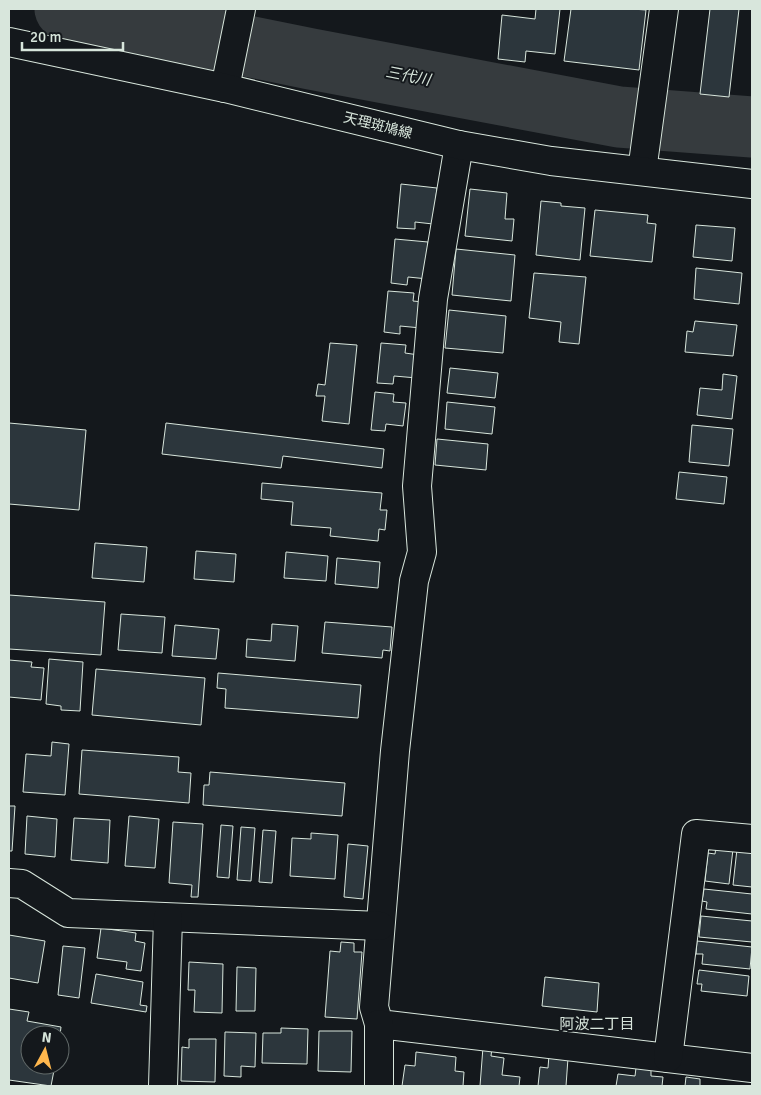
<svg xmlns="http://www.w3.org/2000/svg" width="761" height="1095" viewBox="0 0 761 1095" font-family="Signika,'Noto Sans JP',sans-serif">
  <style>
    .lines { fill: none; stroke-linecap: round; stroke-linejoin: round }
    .river { stroke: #363b3e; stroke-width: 61 }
    .building { fill: #2c363c; stroke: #d8e6dc }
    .minor-casing { stroke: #d8e6dc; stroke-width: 30 }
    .secondary-casing { stroke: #d8e6dc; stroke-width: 30 }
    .minor { stroke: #14181c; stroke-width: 28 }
    .secondary { stroke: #14181c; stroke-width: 28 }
    .labels { text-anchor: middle; stroke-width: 4; stroke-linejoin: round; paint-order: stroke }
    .street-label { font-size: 14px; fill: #d8e6dc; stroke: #14181c }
    .water-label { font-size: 15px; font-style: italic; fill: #d8e6dc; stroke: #14181c }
    .neighbourhood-label { font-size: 15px; fill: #d8e6dc; stroke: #14181c }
  </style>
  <rect width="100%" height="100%" fill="#14181c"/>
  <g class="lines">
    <!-- river -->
    <polyline class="river" points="65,9 311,59 619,117 752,127"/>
  </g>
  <!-- building -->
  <g class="building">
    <polygon points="536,9 560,9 555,54 526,51 525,62 498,59 502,15 535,19"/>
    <polygon points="571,9 632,9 646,10 639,70 564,61"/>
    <polygon points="710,9 739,9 729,97 700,94"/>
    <polygon points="401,184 437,188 433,224 415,222 415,229 397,228"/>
    <polygon points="470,189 507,193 505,219 514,219 512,241 465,236"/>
    <polygon points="541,201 561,203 561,206 585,208 580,260 536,255"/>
    <polygon points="595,210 648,215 647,223 656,224 652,262 590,256"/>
    <polygon points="696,225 735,228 732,261 693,257"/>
    <polygon points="395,239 428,242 427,253 430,253 428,279 408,277 407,285 391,283"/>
    <polygon points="456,249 515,255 511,301 452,295"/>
    <polygon points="696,268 742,273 739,304 694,299"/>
    <polygon points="534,273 586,277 579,344 559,342 561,322 529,318"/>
    <polygon points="388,291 414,293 413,301 423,302 421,328 400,326 400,334 384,332"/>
    <polygon points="449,310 506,316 503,353 445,348"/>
    <polygon points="695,321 737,325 733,356 685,352 687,331 693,332"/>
    <polygon points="330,343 357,345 349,424 322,421 325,396 316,396 318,384 325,385"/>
    <polygon points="381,343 406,345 405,353 419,355 417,378 394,376 393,384 377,383"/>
    <polygon points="450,368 498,373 495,398 447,393"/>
    <polygon points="723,374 737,376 732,419 697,415 700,388 722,390"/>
    <polygon points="375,392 394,394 393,402 406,403 403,426 386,424 385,431 371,430"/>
    <polygon points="447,402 495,407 492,434 445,429"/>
    <polygon points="9,423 86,430 79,510 9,504"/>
    <polygon points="166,423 384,449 382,468 283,456 281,468 162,454"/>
    <polygon points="692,425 733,429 729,466 689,462"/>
    <polygon points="437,439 488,444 486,470 435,465"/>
    <polygon points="679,472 727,477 724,504 676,499"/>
    <polygon points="262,483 382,493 380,510 387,510 385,530 379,529 378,541 330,536 331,528 291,525 293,502 261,499"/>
    <polygon points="95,543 147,547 144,582 92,578"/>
    <polygon points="196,551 236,554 234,582 194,579"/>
    <polygon points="286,552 328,556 326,581 284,578"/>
    <polygon points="337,558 380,562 378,588 335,584"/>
    <polygon points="9,595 105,602 101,655 9,649"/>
    <polygon points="121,614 165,617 162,653 118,650"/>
    <polygon points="325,622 392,627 390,651 383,650 382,658 322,653"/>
    <polygon points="272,624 298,626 295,661 246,657 247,639 271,641"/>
    <polygon points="175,625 219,629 216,659 172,656"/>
    <polygon points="49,659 83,662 80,711 61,710 61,706 46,704"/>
    <polygon points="9,660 32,662 31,667 44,668 41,700 9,697"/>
    <polygon points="96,669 205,678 201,725 92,715"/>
    <polygon points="218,673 361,685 358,718 225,708 226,689 217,688"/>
    <polygon points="52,742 69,744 65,795 23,792 26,754 51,756"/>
    <polygon points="82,750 179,757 178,772 191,773 189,803 79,794"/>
    <polygon points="210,772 345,783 342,816 203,805 204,785 209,785"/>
    <polygon points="9,806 15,806 12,851 9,851"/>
    <polygon points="27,816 57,819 55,857 25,854"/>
    <polygon points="129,816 159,819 155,868 125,866"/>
    <polygon points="74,818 110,820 108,863 71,860"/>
    <polygon points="173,822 203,824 198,897 191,897 192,885 169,883"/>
    <polygon points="221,825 233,826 229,878 217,877"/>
    <polygon points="241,827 255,828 251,881 237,880"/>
    <polygon points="263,830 276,831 272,883 259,882"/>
    <polygon points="311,833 338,835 335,879 290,876 292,838 311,839"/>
    <polygon points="348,844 368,846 363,899 344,897"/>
    <polygon points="716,847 733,849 729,884 705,881 708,853 715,854"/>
    <polygon points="737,849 752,851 752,887 733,885"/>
    <polygon points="704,889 752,894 752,914 706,909 707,902 702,901"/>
    <polygon points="701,916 752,921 752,942 699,937"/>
    <polygon points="101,928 136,933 135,941 145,943 141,971 126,969 127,962 97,958"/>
    <polygon points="9,935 45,941 38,983 9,978"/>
    <polygon points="697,941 752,947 750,969 702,964 703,954 696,954"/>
    <polygon points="341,942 354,943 354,952 362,952 357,1019 325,1017 330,951 340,952"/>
    <polygon points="63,946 85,948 79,998 58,995"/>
    <polygon points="189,962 223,964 222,1013 194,1012 195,990 188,990"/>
    <polygon points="237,967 256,968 255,1011 236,1011"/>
    <polygon points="699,970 749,976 747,996 701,991 702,984 697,984"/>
    <polygon points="96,974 143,982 140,1005 147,1006 146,1012 91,1003"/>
    <polygon points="545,977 599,983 597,1012 542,1006"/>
    <polygon points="9,1009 29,1012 27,1021 61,1027 60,1035 30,1035 30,1065 55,1065 51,1086 9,1080"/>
    <polygon points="281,1028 308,1029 307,1064 262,1063 263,1033 281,1033"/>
    <polygon points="319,1031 352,1031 351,1072 318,1071"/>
    <polygon points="225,1032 256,1033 255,1067 241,1066 241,1077 224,1076"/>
    <polygon points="189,1039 216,1039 215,1082 181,1081 182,1047 189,1048"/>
    <polygon points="483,1047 492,1048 491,1056 504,1058 502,1075 520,1077 519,1086 480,1086"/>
    <polygon points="416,1052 456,1057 455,1071 464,1072 463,1086 402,1086 405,1065 415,1066"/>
    <polygon points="549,1055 568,1058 566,1086 538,1086 540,1067 548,1068"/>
    <polygon points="636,1068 651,1070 651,1076 663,1077 662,1086 616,1086 618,1074 635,1076"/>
    <polygon points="686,1077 700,1079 700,1086 685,1086"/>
  </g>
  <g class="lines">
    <!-- minor casing -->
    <g class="minor-casing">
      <g id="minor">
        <polyline points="225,88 241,9"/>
        <polyline points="459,145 433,299 417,486 422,552 414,581 395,751 374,1007 379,1024 752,1068"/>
        <polyline points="642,171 664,9"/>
        <polyline points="9,883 22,884 68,913 380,926"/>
        <polyline points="379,1024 379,1086"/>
        <polyline points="668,1058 696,834 752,839"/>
        <polyline points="163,1086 168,918"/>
      </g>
    </g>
    <!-- secondary casing -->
    <g class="secondary-casing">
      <polyline id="secondary" points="9,42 225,88 459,145 551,161 752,184"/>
    </g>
    <!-- minor -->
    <use href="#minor" class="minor"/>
    <!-- secondary -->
    <use href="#secondary" class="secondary"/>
  </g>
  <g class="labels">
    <!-- street labels -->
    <g class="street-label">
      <text transform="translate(378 125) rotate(14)" y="5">天理斑鳩線</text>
    </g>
    <!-- water labels -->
    <g class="water-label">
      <text transform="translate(408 76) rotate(11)" y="5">三代川</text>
    </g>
    <!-- neighbourhood labels -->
    <g class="neighbourhood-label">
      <text x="597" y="1029">阿波二丁目</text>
    </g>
  </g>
  <!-- border -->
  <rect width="761" height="1095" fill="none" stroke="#d8e6dc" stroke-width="20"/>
  <!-- north arrow -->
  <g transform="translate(45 1050) rotate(7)"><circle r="24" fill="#14181c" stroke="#626a69"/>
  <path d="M0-4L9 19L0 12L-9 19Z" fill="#ffb74d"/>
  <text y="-8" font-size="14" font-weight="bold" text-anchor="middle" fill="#d8e6dc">N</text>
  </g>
  <!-- scale -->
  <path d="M22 42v8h101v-8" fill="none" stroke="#d8e6dc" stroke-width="2.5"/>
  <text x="30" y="42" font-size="15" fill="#d8e6dc" stroke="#14181c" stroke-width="4" paint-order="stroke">20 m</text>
</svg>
